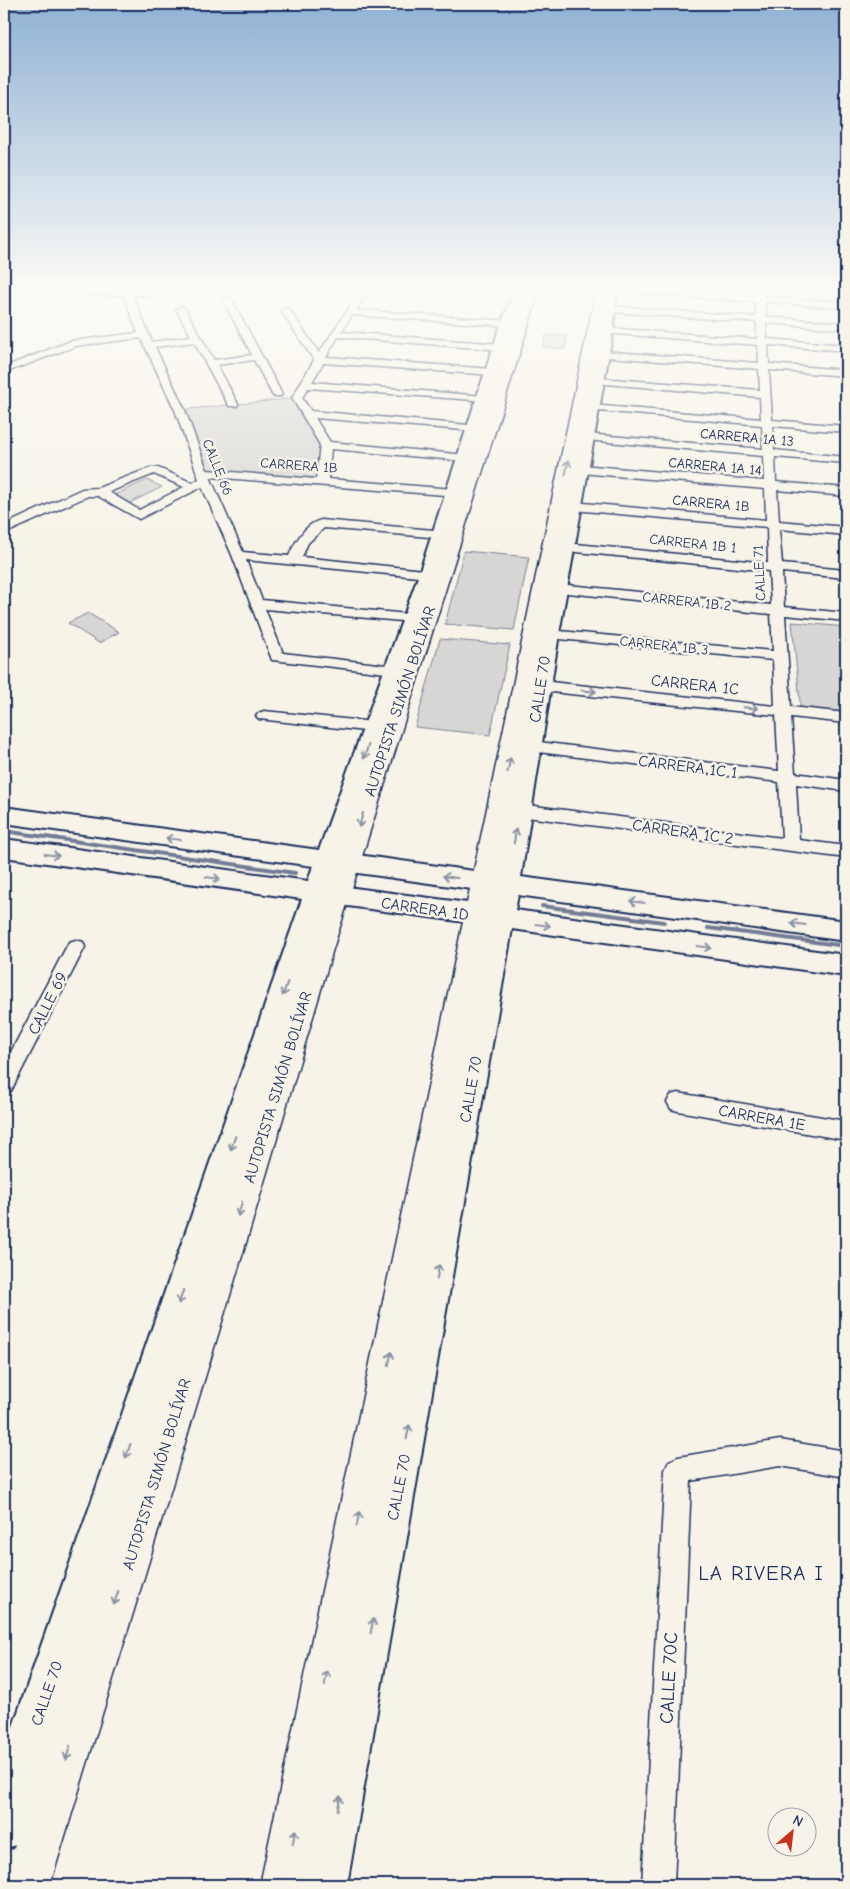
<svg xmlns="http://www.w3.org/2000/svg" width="850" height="1889" viewBox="0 0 850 1889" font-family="'Comic Neue',sans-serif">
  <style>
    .green { fill: #d7d6d4; stroke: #798299 }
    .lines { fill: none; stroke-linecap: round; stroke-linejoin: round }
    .stream { stroke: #727c95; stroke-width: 4 }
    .street-casing { stroke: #1b2f5e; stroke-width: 3 }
    .secondary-casing { stroke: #1b2f5e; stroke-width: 4 }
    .highway-casing { stroke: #1b2f5e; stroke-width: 3 }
    .street { fill: #f7f3e8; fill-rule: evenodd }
    .secondary { fill: #f7f3e8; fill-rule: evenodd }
    .highway { fill: #f7f3e8; fill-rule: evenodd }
    .oneway { stroke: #8991a3 }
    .labels { text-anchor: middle; stroke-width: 5; stroke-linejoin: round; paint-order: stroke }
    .far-street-label { font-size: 14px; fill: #1b2f5e; stroke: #f7f3e8 }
    .street-label { font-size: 16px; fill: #1b2f5e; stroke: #f7f3e8 }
    .near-street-label { font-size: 19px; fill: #1b2f5e; stroke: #f7f3e8 }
    .near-neighbourhood-label { font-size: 21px; letter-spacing: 1px; fill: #1b2f5e; stroke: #f7f3e8 }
  </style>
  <rect width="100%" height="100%" fill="#f7f3e8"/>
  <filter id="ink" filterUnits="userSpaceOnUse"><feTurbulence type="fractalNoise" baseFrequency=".02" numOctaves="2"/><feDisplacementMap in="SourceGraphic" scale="10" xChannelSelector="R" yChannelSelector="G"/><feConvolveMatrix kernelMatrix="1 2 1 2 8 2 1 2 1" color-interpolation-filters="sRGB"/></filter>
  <g filter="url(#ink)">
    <!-- green -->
    <g class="green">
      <polygon points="546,335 567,336 565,349 543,347"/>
      <polygon points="297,398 326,445 322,482 202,473 180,410"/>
      <polygon points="147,480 162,487 128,504 112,496"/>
      <polygon points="464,551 529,557 514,630 445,624"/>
      <polygon points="88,613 119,632 99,643 68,623"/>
      <polygon points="792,622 846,627 846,716 801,712"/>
      <polygon points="440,639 510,645 490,735 415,727"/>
    </g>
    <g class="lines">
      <!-- stream -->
      <g class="stream">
        <polyline points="4,831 295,873"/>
        <polyline points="542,906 664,922"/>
        <polyline points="708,928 846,946"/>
      </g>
      <!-- street casing -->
      <g class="street-casing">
        <g id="street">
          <path d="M122,291H131L152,342L191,336L176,309L181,306L184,307L214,360L252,355L223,300L228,297L231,298L282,394L281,396H273L254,360L217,365L238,404L237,406H229L194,342L155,347L185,410L207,470L316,479L320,445L292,398L314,360L281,311L283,309H289L319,353L360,291H369L356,310L511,321L513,323L508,326L352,315L341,332L501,344L506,347L501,350L338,337L326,357L493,369L498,372L493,375L323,363L312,382L484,396L488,397L489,399L488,401L308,388L302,398L311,411L480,426L482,428L480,430L476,431L315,418L330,442L466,455L472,458L466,461L331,449L328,479L454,489L460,493L458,496L210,477L243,552L289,556C295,542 305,524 321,520L445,531L447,534L441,538L324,528L308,543L302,557L433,571L435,574L428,578L246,560L262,600L418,615L420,618L413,622L265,609L283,653L395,666L400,667L402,670L400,673L395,674L272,660L232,555L202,487L139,519L98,496H88L4,534V525L82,489L98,488L150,468H158L193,483L199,479L175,410L141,338L76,346L4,373V367L71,341L138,333ZM154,474L184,487L139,510L109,492Z"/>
          <polygon points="637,291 681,291 754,296 753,291 761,291 764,297 846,302 846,308 765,302 766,317 846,323 846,329 766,323 767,339 846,345 846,351 768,345 769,364 846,370 846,376 769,370 772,420 846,426 846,432 773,426 774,450 846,457 846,463 775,457 776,482 846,488 846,496 777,490 779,521 846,527 846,535 779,529 782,564 846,570 846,578 782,572 784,607 846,613 846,621 785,615 791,707 846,713 846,723 791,717 795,773 846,780 846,791 796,784 799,840 846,846 846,858 519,816 513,814 511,810 513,806 519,804 782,838 779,782 530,751 524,750 522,746 524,742 530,741 779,771 776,715 541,691 536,689 534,686 536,683 541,681 775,706 773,660 549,638 544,637 542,634 544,631 549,630 773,651 771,614 558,592 551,588 558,584 771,605 769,571 566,551 560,547 566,543 768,563 767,527 573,510 567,506 573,502 766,520 765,489 581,473 575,469 581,465 764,481 763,456 586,440 580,437 586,434 763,449 762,425 587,410 586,408 591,405 761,419 760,397 582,382 581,380 586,377 760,390 759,369 597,356 597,352 601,351 759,363 758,345 603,333 601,331 606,328 757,339 757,322 610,312 605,309 610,306 756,317 756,302 642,294"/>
          <polygon points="264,711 374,722 379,723 382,727 379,731 374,732 259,719 256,716 259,713"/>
          <polygon points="76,940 83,942 85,947 11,1091 4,1094 4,1065 69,942"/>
          <polygon points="678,1093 846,1121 846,1140 678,1111 671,1109 667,1102 671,1095"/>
          <polygon points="780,1440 846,1451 846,1477 780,1466 691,1481 674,1885 642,1885 665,1470 669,1461 678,1457"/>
        </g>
      </g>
      <!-- secondary casing -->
      <g class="secondary-casing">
        <g id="secondary">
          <polygon points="80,291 165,291 159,295 86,295"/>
          <path d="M515,291H527L515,323L437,574L343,853L496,874L539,634L599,331L605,291H617L613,331L559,634L521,877L846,921V941L518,895L515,910L846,955V976L512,929L347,1885H301L487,925L326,903L26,1815L20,1831L4,1837V1752L302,899L4,857V839L308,881L313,866L4,823V807L319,850L419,574L501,323ZM337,870L493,892L490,906L332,885Z"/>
        </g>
      </g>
      <!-- highway casing -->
      <g class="highway-casing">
        <g id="highway">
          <path d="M525,291H539L333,949L246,1243L50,1885H4V1799L38,1776L212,1243L305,949ZM15,1845L13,1850L8,1848Z"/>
          <polygon points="596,291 610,291 608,308 488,930 308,1885 260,1885"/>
        </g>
      </g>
      <!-- street -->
      <use href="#street" class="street"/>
      <!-- secondary -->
      <use href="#secondary" class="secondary"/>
      <!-- highway -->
      <use href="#highway" class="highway"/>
    </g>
    <!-- one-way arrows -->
    <defs><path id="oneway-shaft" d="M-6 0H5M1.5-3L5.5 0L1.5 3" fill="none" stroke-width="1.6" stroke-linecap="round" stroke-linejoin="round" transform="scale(1.25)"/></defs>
    <g class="oneway">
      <use href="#oneway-shaft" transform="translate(567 467) rotate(-78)"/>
      <use href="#oneway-shaft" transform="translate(589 691) rotate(6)"/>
      <use href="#oneway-shaft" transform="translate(751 708) rotate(6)"/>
      <use href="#oneway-shaft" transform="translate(366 752) rotate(109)"/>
      <use href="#oneway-shaft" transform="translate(509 765) rotate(-79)"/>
      <use href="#oneway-shaft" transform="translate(361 820) rotate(106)"/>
      <use href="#oneway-shaft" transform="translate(515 836) rotate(-81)"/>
      <use href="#oneway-shaft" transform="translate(173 839) rotate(-172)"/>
      <use href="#oneway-shaft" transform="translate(52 855) rotate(8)"/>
      <use href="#oneway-shaft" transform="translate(450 877) rotate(-172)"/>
      <use href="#oneway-shaft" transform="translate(213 878) rotate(8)"/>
      <use href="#oneway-shaft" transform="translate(637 902) rotate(-172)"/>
      <use href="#oneway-shaft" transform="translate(798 924) rotate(-172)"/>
      <use href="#oneway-shaft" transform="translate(543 925) rotate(8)"/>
      <use href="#oneway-shaft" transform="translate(704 947) rotate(8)"/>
      <use href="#oneway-shaft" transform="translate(285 989) rotate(109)"/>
      <use href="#oneway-shaft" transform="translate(233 1143) rotate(109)"/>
      <use href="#oneway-shaft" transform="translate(240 1209) rotate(107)"/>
      <use href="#oneway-shaft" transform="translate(438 1272) rotate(-80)"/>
      <use href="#oneway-shaft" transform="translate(181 1297) rotate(109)"/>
      <use href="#oneway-shaft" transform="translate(390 1359) rotate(-79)"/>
      <use href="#oneway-shaft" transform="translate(408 1432) rotate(-79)"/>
      <use href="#oneway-shaft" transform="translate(128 1451) rotate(109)"/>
      <use href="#oneway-shaft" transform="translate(358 1519) rotate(-79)"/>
      <use href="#oneway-shaft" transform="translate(116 1598) rotate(108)"/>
      <use href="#oneway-shaft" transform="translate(372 1626) rotate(-79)"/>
      <use href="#oneway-shaft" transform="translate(326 1678) rotate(-79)"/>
      <use href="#oneway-shaft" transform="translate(68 1753) rotate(107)"/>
      <use href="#oneway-shaft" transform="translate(339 1803) rotate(-79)"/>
      <use href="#oneway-shaft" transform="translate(294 1837) rotate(-79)"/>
    </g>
  </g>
  <!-- sky -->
  <linearGradient id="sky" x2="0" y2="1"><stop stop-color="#90b2d5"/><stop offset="0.52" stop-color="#fbfaf5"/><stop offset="1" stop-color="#fbfaf5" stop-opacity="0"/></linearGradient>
  <rect width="850" height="555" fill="url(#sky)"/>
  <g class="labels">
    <!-- far-street labels -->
    <g class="far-street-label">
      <text transform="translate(747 437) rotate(5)" y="5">CARRERA 1A 13</text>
      <text transform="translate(299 465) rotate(4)" y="5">CARRERA 1B</text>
      <text transform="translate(715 466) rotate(5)" y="5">CARRERA 1A 14</text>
      <text transform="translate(218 467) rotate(68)" y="5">CALLE 66</text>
      <text transform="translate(711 503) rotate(5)" y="5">CARRERA 1B</text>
      <text transform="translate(693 543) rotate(6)" y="5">CARRERA 1B 1</text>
      <text transform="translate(759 573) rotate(-93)" y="5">CALLE 71</text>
      <text transform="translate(687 601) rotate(6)" y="5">CARRERA 1B 2</text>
      <text transform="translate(664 645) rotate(6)" y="5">CARRERA 1B 3</text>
    </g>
    <!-- street labels -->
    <g class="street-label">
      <text transform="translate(695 684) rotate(6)" y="6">CARRERA 1C</text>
      <text transform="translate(539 689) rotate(-81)" y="6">CALLE 70</text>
      <text transform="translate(399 701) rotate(-72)" y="6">AUTOPISTA SIMÓN BOLÍVAR</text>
      <text transform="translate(688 766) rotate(7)" y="6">CARRERA 1C 1</text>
      <text transform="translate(683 831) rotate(8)" y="6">CARRERA 1C 2</text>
      <text transform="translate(425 908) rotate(8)" y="6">CARRERA 1D</text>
      <text transform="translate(47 1003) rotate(-63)" y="6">CALLE 69</text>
      <text transform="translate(277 1087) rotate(-73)" y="6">AUTOPISTA SIMÓN BOLÍVAR</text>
      <text transform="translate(470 1089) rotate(-80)" y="6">CALLE 70</text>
      <text transform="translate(762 1117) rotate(10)" y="6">CARRERA 1E</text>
      <text transform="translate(156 1474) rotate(-73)" y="6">AUTOPISTA SIMÓN BOLÍVAR</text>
      <text transform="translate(398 1487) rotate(-79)" y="6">CALLE 70</text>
      <text transform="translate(46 1693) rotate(-71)" y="6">CALLE 70</text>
    </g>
    <!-- near-street labels -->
    <g class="near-street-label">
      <text transform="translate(668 1678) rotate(-87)" y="7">CALLE 70C</text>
    </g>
    <!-- near-neighbourhood labels -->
    <g class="near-neighbourhood-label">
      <text x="761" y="1580">LA RIVERA I</text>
    </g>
  </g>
  <!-- margin -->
  <rect width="850" height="1889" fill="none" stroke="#f7f3e8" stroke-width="20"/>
  <rect x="10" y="10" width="830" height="1869" fill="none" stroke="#1b2f5e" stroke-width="2" filter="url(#ink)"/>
  <!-- north arrow -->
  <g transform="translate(792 1832) rotate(28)"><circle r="24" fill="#f7f3e8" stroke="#9fa5b1"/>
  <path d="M0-4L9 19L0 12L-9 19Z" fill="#c8321e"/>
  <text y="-8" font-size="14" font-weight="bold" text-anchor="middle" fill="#1b2f5e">N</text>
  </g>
</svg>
